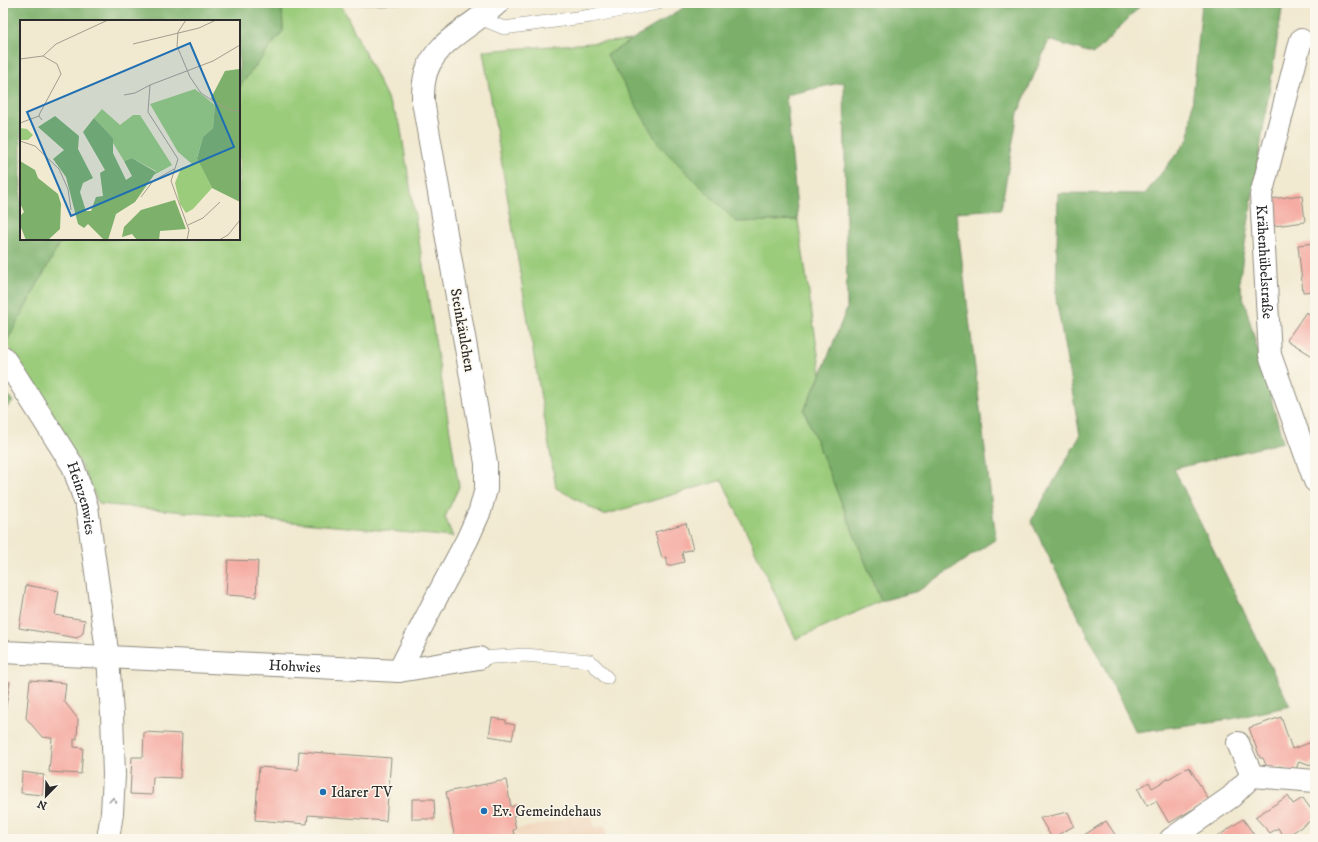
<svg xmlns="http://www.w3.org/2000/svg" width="1318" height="842" viewBox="0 0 1318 842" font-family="'IM FELL DW Pica',serif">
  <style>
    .built { fill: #f0d6bc }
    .green { fill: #9bcc7b; stroke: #637c53 }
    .forest { fill: #7cb06b; stroke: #546e4b }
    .building { fill: #f5aca3 }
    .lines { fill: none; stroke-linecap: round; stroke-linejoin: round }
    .service-casing { stroke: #8e8a7e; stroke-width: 14 }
    .minor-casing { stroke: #8e8a7e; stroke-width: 24 }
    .service { stroke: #fff; stroke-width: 13 }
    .minor { stroke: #fff; stroke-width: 22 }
    .oneway { stroke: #a0a0a0 }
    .poi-dot { fill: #1f6fb2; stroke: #fbf7ec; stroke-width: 1.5 }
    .labels { text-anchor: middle; stroke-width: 3; stroke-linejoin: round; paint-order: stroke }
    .street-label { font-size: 15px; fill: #2b2b2b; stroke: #fbf7ec }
    .poi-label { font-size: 15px; fill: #2b2b2b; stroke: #fbf7ec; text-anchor: start }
    .inset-road { fill: none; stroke: #a29d8e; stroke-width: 1 }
    .view { fill: #1f6fb2; fill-opacity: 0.15; stroke: #1f6fb2; stroke-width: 2 }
    .inset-edge { fill: none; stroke: #2b2b2b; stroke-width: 2 }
  </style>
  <rect width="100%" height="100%" fill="#fbf7ec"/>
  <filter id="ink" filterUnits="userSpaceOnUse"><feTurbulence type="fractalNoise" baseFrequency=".025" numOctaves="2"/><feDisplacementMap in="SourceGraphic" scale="8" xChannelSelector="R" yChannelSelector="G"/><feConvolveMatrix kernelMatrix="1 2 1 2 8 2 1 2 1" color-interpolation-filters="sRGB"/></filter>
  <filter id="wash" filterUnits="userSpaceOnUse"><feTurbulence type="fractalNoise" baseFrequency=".012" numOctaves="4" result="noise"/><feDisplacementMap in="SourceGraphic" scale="16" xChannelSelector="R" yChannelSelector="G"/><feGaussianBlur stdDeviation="0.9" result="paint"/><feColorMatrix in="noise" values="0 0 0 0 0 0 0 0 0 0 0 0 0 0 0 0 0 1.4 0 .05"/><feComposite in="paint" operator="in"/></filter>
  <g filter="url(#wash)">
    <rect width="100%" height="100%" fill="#f1e9d0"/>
    <!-- built -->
    <polygon class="built" points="590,808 594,828 605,826 608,839 515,839 513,830 566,819 565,813"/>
    <!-- green -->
    <g class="green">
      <polygon points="282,3 425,3 341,4 400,124 459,487 445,517 453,537 99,504 82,467 6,342 62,239 239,239 239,87 283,31"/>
      <polygon points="632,40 608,55 659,145 736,222 798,220 821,374 804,410 881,601 796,639 722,480 604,515 556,488 483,51"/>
    </g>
    <!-- forest -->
    <g class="forest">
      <polygon points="3,3 282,3 283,31 239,87 239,21 21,21 21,239 62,239 3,349"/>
      <polygon points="691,3 1143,3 1094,54 1049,40 1018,113 1001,209 956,212 996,539 918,591 881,601 804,410 821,374 847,308 844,82 786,95 798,220 736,222 659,145 607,55"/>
      <polygon points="1202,3 1283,3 1239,282 1283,442 1174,469 1290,706 1231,719 1136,732 1031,521 1080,436 1056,298 1058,193 1145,194 1189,138"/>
      <polygon points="3,388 13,402 3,411"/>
    </g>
    <g id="blocks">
      <!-- building -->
      <g class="building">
        <polygon points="1302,195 1305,222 1274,226 1270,199"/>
        <polygon points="1315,243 1315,291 1303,292 1298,245"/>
        <polygon points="1306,312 1315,318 1315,356 1314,357 1287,340"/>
        <polygon points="686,523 693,549 682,552 684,562 668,566 666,557 662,558 655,532"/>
        <polygon points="228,560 258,561 256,597 226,595"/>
        <polygon points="26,585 59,591 55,615 85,620 83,633 77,638 19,628"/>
        <polygon points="30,680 66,683 64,701 78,719 77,739 74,739 74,747 83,748 81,774 49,772 52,738 42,737 26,718"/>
        <polygon points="3,681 10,682 4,717 3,717"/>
        <polygon points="1281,717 1292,749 1315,741 1315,762 1312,761 1311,765 1299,761 1295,772 1280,766 1268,770 1263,758 1260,758 1249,728"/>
        <polygon points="492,718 506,720 506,723 515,725 512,740 489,736"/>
        <polygon points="144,732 182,734 180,778 153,777 152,795 130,794 132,757 143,757"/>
        <polygon points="299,751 391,758 386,821 308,815 307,824 255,820 259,767 298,770"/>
        <polygon points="1189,767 1209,800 1169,823 1156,801 1147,806 1138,789 1149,782 1152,788"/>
        <polygon points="22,772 44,775 43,795 21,793"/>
        <polygon points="506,780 511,807 517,805 519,814 513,816 516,829 513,830 515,839 455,839 446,792"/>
        <polygon points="1288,796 1293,804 1303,798 1315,815 1315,818 1284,838 1278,828 1270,833 1255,817"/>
        <polygon points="412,799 434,799 435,819 412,819"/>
        <polygon points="1068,812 1074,826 1052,838 1040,818"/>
        <polygon points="1243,819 1257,839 1214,839"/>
        <polygon points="1106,821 1118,839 1078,839"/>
        <polygon points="154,836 167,838 167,839 153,839"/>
      </g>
    </g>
  </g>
  <g filter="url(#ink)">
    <use href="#blocks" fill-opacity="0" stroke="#8e8a7e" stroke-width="1"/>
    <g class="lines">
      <!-- service casing -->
      <g class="service-casing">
        <g id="service">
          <polyline points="480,18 504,28 591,16 657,3"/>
          <polyline points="479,658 525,655 590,661 607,678"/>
        </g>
      </g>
      <!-- minor casing -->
      <g class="minor-casing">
        <g id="minor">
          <path id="s1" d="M1301,40L1261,195L1270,355L1315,481"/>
          <path id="s2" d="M3,357L14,373L73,466L87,507L108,658L112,714L114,775L112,813L108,839"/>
          <path id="s3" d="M3,652L399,671L479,658"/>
          <path d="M399,671L433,604L467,540L480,511L486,489V463L423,101C423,95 423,88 424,82C429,43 472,27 498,3"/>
          <polyline points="1252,776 1315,781"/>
          <polyline points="1171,839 1231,797 1252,776 1238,743"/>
        </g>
      </g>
      <!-- service -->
      <use href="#service" class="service"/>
      <!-- minor -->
      <use href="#minor" class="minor"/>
    </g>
    <!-- one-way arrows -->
    <defs><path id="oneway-chevron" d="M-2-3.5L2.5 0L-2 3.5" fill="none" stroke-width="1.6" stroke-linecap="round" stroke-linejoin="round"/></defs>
    <use class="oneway" href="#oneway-chevron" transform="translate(113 800) rotate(-87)"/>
  </g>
  <!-- markers -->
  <g class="poi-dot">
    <circle cx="323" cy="792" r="4"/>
    <circle cx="484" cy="811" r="4"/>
  </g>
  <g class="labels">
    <!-- street labels -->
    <g class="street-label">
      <text dy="5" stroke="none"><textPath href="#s1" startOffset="227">Krähenhübelstraße</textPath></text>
      <text transform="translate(463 330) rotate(80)" y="5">Steinkäulchen</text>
      <text dy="5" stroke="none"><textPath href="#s2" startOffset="163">Heinzenwies</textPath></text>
      <text dy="5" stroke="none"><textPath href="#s3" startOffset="292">Hohwies</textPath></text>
    </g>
    <!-- poi labels -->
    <g class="poi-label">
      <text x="331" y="797">Idarer TV</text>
      <text x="492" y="816">Ev. Gemeindehaus</text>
    </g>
  </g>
  <!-- overview -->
  <g transform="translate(20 20)">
    <rect width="220" height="220" fill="#f1e9d0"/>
    <path d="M175,69L195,85L193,108L183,117L177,137L192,168L173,189L166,193L160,184L155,163L161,148L172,144L158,132L130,84ZM82,89L100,105L113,95H120L152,145L134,155L136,151L112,138L104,141L93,123V118L74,98ZM0,108L7,109L13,115L8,120H0Z" fill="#9bcc7b"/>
    <path d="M219,49L220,64V182L192,168L177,138L183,117L193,108L195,85L191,78L205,51ZM35,96L59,116L58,129L73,158L63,163L60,172L66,191H71L76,177L83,176L80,153L85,150L63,112L74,98L93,118V133L106,160L112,156L104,141L112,138L136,152L115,182L96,194L88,220H84L68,204L64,208L58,204L46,157L33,139L44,130L18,107ZM0,141L15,150L18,158L38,174L41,184L40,209L28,220H6L0,205V196L4,192L0,183ZM155,180L166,209L140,211L139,220H117L112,214L102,217L104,207L121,190Z" fill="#7cb06b"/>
    <path class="inset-road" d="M166,0L158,12L157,26L170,57L181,73L193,81L210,90L220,91M113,24L179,8L196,0M0,39L23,36L36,24L88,0M130,65L128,92L158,139L151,161L169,210L167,220M104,75L115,73L130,65L193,41L220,25M22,100L19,96L20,93L41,54L37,44L23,36M0,103L19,96M0,121L15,126L39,149L48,169L51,190M121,177L133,161L154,149M168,205L183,198L200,182M199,220L208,215L220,200"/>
    <path class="view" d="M170,23L214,127L51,196L7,92Z"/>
    <rect width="220" height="220" class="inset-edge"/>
  </g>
  <!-- margin -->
  <rect width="1318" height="842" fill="none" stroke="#fbf7ec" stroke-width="16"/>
  <!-- north arrow -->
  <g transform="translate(46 796) rotate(203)" stroke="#fbf7ec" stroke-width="3" paint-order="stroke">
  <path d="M0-3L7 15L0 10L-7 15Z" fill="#2b2b2b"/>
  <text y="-6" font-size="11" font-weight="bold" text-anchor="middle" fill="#2b2b2b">N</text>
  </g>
</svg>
